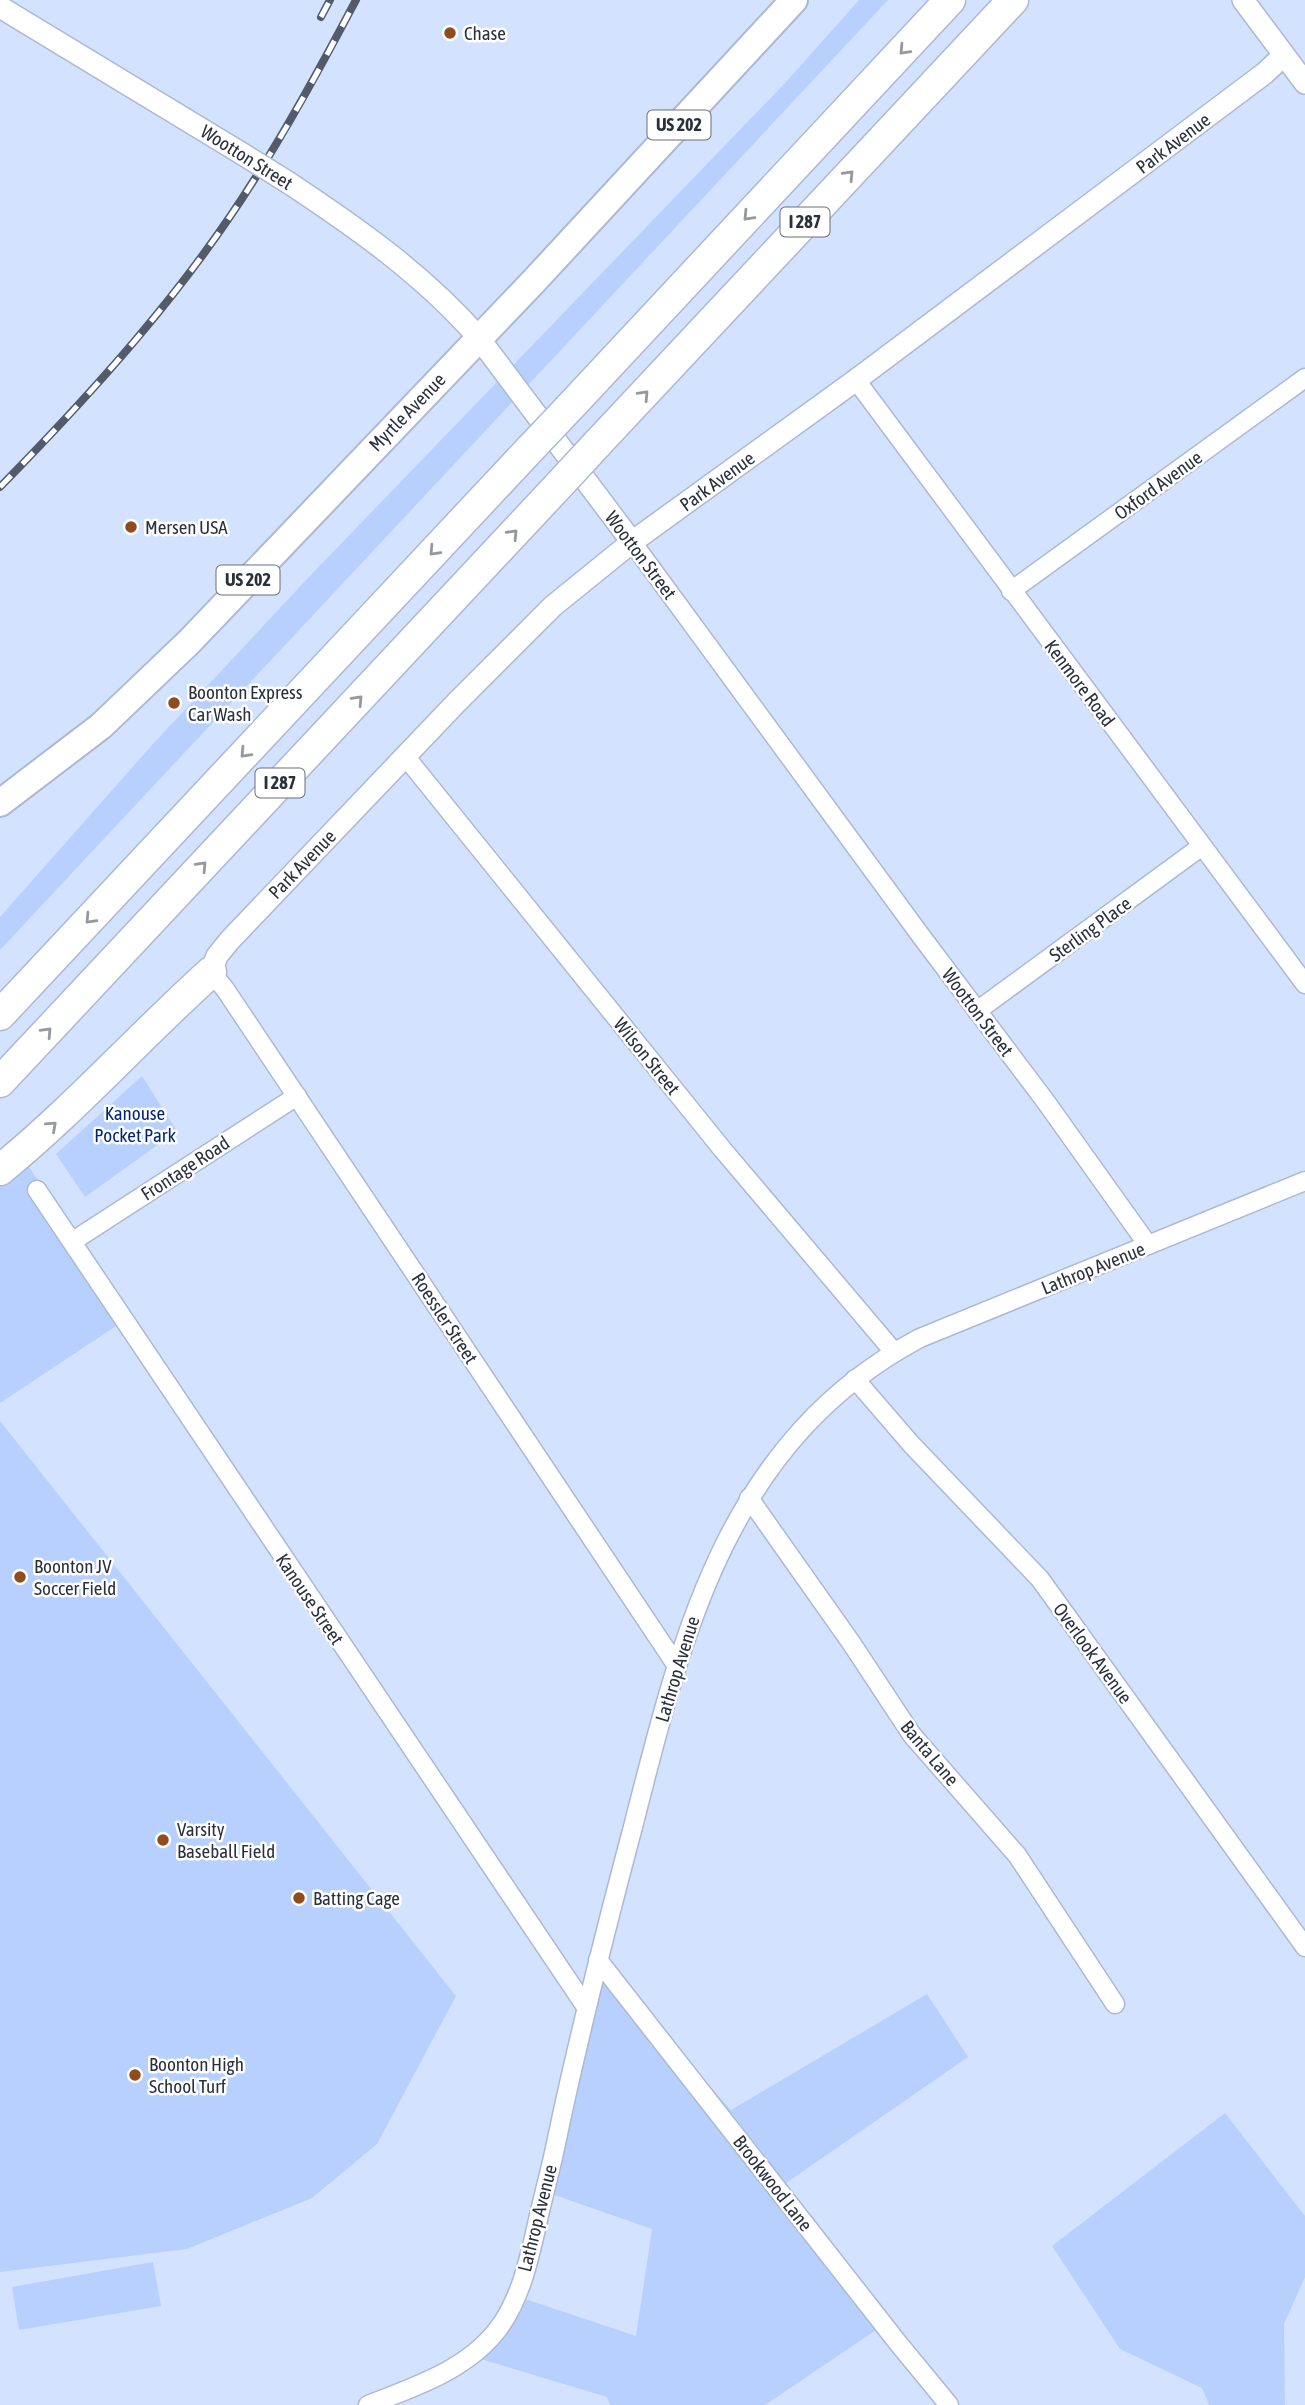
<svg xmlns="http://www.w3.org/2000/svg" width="1305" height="2405" viewBox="0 0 1305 2405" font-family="'Asap Condensed',sans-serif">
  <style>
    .green { fill: #b8d0fd }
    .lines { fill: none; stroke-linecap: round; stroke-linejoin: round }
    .minor-casing { stroke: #abb9d5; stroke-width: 21 }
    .tertiary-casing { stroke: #abb9d5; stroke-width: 24 }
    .primary-casing { stroke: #abb9d5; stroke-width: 30 }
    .motorway-casing { stroke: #abb9d5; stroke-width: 33 }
    .minor { stroke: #fff; stroke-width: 18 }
    .tertiary { stroke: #fff; stroke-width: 21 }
    .primary { stroke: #fff; stroke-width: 26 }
    .motorway { stroke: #fff; stroke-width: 30 }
    .rail-casing { stroke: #535b6a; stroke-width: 8 }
    .rail { stroke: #fff; stroke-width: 5; stroke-dasharray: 16; stroke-linecap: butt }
    .tertiary-bridge-casing { stroke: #abb9d5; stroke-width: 24; stroke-linecap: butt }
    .motorway-bridge-casing { stroke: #abb9d5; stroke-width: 33; stroke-linecap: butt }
    .tertiary-bridge { stroke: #fff; stroke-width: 21 }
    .motorway-bridge { stroke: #fff; stroke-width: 30 }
    .oneway { stroke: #95989e }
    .poi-dot { fill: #8f4c1c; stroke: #fff; stroke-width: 2.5 }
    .labels { text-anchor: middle; stroke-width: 5; stroke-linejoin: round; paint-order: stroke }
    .shield { fill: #fff; stroke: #6b6f76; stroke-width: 2 }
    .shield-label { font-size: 18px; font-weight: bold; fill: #2b313c }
    .poi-label { font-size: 19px; fill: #2b313c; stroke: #fff; text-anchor: start }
    .street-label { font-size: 19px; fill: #2b313c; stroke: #fff }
    .park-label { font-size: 19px; fill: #01257b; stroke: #fff }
  </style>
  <rect width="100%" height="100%" fill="#d3e2ff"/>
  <!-- green -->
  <g class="green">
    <polygon points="859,0 888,0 0,950 0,917 152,745 308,578 786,82"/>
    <polygon points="142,1076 177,1131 85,1197 56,1154"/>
    <polygon points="24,1160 131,1316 0,1403 0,1181"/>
    <polygon points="0,1421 456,1996 377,2144 312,2198 187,2249 0,2272"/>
    <polygon points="600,1963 731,2110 927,1994 968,2057 786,2183 888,2322 765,2405 610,2405 607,2397 471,2356 516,2296 636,2336 652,2229 546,2192"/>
    <polygon points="1225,2113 1305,2216 1305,2277 1284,2324 1285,2405 1209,2405 1202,2388 1120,2349 1052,2246"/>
    <polygon points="153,2262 161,2306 19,2330 12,2287"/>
  </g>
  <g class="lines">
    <!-- minor casing -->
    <g class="minor-casing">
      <g id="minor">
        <polyline points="856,380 1305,984"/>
        <polyline points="632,542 921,936 1046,1102 1148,1245"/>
        <polyline points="1011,591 1305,378"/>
        <polyline points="405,756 723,1150 894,1352"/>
        <polyline points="211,972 225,989 677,1666"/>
        <polyline points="977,1011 1202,846"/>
        <polyline points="37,1190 586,2007"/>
        <polyline points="73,1241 297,1096"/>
        <polyline points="855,1379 911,1444 1040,1579 1305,1947"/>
        <polyline points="749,1498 852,1644 912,1735 1017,1855 1115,2004"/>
        <polyline points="598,1960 898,2343 949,2405"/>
        <path d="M368,2405C414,2387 467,2370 498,2329C523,2296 531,2250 540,2211C549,2176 557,2141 564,2106C585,2011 609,1917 634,1823C683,1629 730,1439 920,1338L1305,1181"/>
      </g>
    </g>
    <!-- tertiary casing -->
    <g class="tertiary-casing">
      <g id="tertiary">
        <polyline points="1243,0 1305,83"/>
        <polyline points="0,7 236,150"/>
        <path d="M289,183C357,228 424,275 478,337L632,542"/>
        <polyline points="211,972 217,956 230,940 457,702 553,606 632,542 856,380 1265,73 1284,55"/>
      </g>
    </g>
    <!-- primary casing -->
    <g class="primary-casing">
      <polyline id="primary" points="0,803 101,726 189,642 534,281 794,0"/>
    </g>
    <!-- motorway casing -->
    <g class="motorway-casing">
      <g id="motorway">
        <polyline points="569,408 950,0"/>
        <polyline points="597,444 1013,0"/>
        <polyline points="0,1015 531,448"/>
        <polyline points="0,1082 560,484"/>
        <path d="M0,1170C75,1109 139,1037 211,972"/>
      </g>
    </g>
    <!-- minor -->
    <use href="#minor" class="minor"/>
    <!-- tertiary -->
    <use href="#tertiary" class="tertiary"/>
    <!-- primary -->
    <use href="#primary" class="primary"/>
    <!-- motorway -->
    <use href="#motorway" class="motorway"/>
    <!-- rail casing -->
    <g class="rail-casing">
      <g id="rail">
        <polyline points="321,17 330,0"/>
        <path d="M0,487C93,392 183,293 254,180C291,122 324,61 356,0"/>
      </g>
    </g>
    <!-- rail -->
    <use href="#rail" class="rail"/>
    <!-- tertiary-bridge casing -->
    <g class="tertiary-bridge-casing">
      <polyline id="tertiary-bridge" points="236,150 289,183"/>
    </g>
    <!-- motorway-bridge casing -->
    <g class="motorway-bridge-casing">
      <g id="motorway-bridge">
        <polyline points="531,448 569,408"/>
        <polyline points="560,484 597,444"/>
      </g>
    </g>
    <!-- tertiary-bridge -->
    <use href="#tertiary-bridge" class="tertiary-bridge"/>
    <!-- motorway-bridge -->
    <use href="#motorway-bridge" class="motorway-bridge"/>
  </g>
  <!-- one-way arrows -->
  <defs><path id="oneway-chevron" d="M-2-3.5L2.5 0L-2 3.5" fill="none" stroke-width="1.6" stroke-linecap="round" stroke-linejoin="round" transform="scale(1.75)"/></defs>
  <g class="oneway">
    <use href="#oneway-chevron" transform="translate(904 50) rotate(133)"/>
    <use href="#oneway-chevron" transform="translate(849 175) rotate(-47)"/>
    <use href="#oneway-chevron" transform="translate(748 216) rotate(133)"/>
    <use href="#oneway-chevron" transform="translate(644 395) rotate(-47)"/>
    <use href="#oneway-chevron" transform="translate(513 534) rotate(-47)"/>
    <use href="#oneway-chevron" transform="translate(434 551) rotate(133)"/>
    <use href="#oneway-chevron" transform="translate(358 700) rotate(-47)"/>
    <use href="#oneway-chevron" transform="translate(245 753) rotate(133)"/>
    <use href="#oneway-chevron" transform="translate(202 866) rotate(-47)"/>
    <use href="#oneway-chevron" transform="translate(90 919) rotate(133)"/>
    <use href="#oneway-chevron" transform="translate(47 1032) rotate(-47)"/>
    <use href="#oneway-chevron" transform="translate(52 1126) rotate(-42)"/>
  </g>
  <!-- markers -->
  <g class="poi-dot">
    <circle cx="450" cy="33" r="7"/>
    <circle cx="131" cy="527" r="7"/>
    <circle cx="174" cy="703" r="7"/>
    <circle cx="20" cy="1577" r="7"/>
    <circle cx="163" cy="1840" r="7"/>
    <circle cx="299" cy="1898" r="7"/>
    <circle cx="135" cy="2075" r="7"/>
  </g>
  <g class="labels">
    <!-- shield labels -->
    <g class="shield">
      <rect x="647.5" y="110.5" width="63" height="29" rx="5"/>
      <rect x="780.5" y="207.5" width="49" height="29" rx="5"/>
      <rect x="216.5" y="565.5" width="63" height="29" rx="5"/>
      <rect x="255.5" y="768.5" width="49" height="29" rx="5"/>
    </g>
    <g class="shield-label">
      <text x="679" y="131">US 202</text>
      <text x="805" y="228">I 287</text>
      <text x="248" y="586">US 202</text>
      <text x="280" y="789">I 287</text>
    </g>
    <!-- poi labels -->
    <g class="poi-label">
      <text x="464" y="40">Chase</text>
      <text x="145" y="534">Mersen USA</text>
      <text x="188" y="699">Boonton Express<tspan x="188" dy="22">Car Wash</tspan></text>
      <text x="34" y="1573">Boonton JV<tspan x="34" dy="22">Soccer Field</tspan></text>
      <text x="177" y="1836">Varsity<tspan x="177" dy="22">Baseball Field</tspan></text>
      <text x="313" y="1905">Batting Cage</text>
      <text x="149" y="2071">Boonton High<tspan x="149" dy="22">School Turf</tspan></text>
    </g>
    <!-- street labels -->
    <g class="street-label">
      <text transform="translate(1173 143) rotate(-37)" y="7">Park Avenue</text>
      <text transform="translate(247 157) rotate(32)" y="7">Wootton Street</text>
      <text transform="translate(407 412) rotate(-46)" y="7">Myrtle Avenue</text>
      <text transform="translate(717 481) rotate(-36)" y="7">Park Avenue</text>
      <text transform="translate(1158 485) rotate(-36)" y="7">Oxford Avenue</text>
      <text transform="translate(641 555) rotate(53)" y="7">Wootton Street</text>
      <text transform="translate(1080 683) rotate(53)" y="7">Kenmore Road</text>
      <text transform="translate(302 864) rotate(-46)" y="7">Park Avenue</text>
      <text transform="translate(1090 929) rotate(-36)" y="7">Sterling Place</text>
      <text transform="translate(978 1012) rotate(53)" y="7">Wootton Street</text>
      <text transform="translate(647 1056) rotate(51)" y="7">Wilson Street</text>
      <text transform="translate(185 1168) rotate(-33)" y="7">Frontage Road</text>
      <text transform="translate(1093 1268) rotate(-22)" y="7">Lathrop Avenue</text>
      <text transform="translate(445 1318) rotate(57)" y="7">Roessler Street</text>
      <text transform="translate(310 1599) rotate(56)" y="7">Kanouse Street</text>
      <text transform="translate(1093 1653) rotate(54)" y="7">Overlook Avenue</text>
      <text transform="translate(677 1669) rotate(-73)" y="7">Lathrop Avenue</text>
      <text transform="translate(930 1753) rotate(50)" y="7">Banta Lane</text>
      <text transform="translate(773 2183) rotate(52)" y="7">Brookwood Lane</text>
      <text transform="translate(537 2218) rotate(-76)" y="7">Lathrop Avenue</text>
    </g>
    <!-- park labels -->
    <g class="park-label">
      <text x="135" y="1120">Kanouse<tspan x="135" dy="22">Pocket Park</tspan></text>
    </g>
  </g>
</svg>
